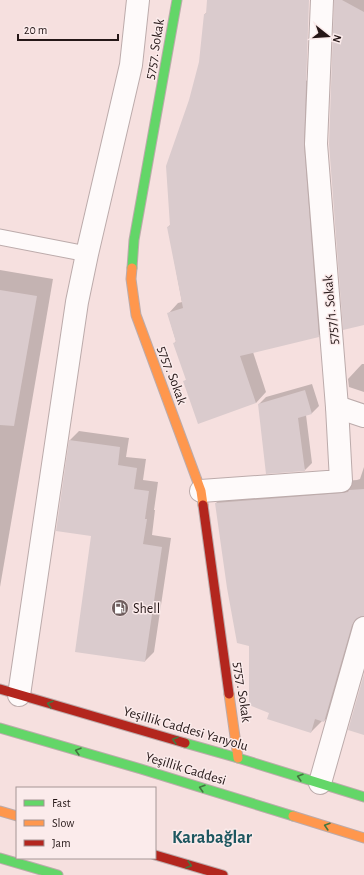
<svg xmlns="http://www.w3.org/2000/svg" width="364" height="875" viewBox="0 0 364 875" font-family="'Alegreya Sans',sans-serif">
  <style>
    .shadow { fill: #0003 }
    .building { fill: #dacbcd }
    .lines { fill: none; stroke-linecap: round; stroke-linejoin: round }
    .lane-casing { stroke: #bcabab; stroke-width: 17 }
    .street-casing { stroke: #bcabab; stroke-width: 24 }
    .fast-casing { stroke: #bcabab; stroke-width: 11 }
    .slow-casing { stroke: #bcabab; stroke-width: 11 }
    .jam-casing { stroke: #bcabab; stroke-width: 11 }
    .lane { stroke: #fefafa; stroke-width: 15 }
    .street { stroke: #fefafa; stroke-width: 22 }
    .fast { stroke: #63d668; stroke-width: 9 }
    .slow { stroke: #ff974d; stroke-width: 9 }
    .jam { stroke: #b3261e; stroke-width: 9 }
    .oneway { stroke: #447640 }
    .labels { text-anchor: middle; stroke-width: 3; stroke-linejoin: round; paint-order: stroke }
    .street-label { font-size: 14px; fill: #251717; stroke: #fbebeb }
    .poi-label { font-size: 14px; fill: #251717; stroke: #fbebeb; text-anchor: start }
    .district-label { font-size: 18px; font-weight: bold; fill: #1d565f; stroke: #fbebeb }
  </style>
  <rect width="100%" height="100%" fill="#f6e0df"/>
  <!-- shadow -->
  <g class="shadow">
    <polygon points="208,0 293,0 288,78 316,82 329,325 318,336 253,352 266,392 256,403 185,381 187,379 174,344 176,341 168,314 178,303 182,302 168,227 171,224 190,100 200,62 205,14 207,12"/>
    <polygon points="335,0 364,0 364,324"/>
    <polygon points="0,270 53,279 0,587"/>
    <polygon points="362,364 364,364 364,392 349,387 348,379"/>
    <polygon points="312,384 319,406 312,413 306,415 312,463 305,470 259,404 266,397"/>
    <polygon points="79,431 129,438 126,457 146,459 143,480 158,482 154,510 155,510 152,535 171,538 154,652 145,661 92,535 70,440"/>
    <polygon points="364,467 364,616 338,707 324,721 322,721 311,732 270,712 250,646 228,588 216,503 230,489 357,480 360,479"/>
  </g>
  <!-- building -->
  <g class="building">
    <polygon points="207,0 309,0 304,145 319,337 240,356 256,403 198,424 183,381 186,380 173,343 176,342 167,313 183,308 167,227 170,226 166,166 189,100 199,62 204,14 206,14"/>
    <polygon points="334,0 342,0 364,12 364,325 343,330 329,144"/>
    <polygon points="0,290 37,296 14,426 0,425"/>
    <polygon points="305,390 312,414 298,418 305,471 266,474 258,404"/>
    <polygon points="69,440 120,447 118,465 137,468 134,489 149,491 145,519 147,519 143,544 162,547 145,662 75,652 91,536 56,531"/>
    <polygon points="364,489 364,616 361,616 356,619 352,625 324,722 315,719 311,733 267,719 269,713 249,705 249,646 237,643 227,588 215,503 342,493 348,492 349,490"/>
    <polygon points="364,674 364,735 348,730"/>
  </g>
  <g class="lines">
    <!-- lane casing -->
    <g class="lane-casing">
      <polyline id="lane" points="0,237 87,254"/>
    </g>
    <!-- street casing -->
    <g class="street-casing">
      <g id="street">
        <polyline points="337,407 364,416"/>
        <polyline points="201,491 341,481 337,407 316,144 322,0"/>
        <polyline points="19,695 77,302 87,254 131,65 138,0"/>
        <polyline points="320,783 364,628"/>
      </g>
    </g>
    <!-- fast casing -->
    <g class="fast-casing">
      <g id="fast">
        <polyline points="132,268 134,240 177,0"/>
        <polyline points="0,728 141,769 293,816"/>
        <polyline points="185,743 238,758 364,797"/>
        <polyline points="0,858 58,875"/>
      </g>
    </g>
    <!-- slow casing -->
    <g class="slow-casing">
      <g id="slow">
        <polyline points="132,268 131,279 136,315 201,491 203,505"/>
        <polyline points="229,694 238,758"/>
        <polyline points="0,811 17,816"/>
        <polyline points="293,816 364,838"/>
      </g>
    </g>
    <!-- jam casing -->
    <g class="jam-casing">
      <g id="jam">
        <polyline points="203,505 229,694"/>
        <polyline points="0,689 185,743"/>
        <polyline points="155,855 223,875"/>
      </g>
    </g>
    <!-- lane -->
    <use href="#lane" class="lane"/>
    <!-- street -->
    <use href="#street" class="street"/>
    <!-- fast -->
    <use href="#fast" class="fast"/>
    <!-- slow -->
    <use href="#slow" class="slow"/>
    <!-- jam -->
    <use href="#jam" class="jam"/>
  </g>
  <!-- one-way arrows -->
  <defs><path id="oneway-chevron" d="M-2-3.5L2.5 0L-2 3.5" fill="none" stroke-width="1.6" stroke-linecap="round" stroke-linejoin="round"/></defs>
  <g class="oneway">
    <use href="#oneway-chevron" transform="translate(50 704) rotate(-164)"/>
    <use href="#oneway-chevron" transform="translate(175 740) rotate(-164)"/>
    <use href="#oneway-chevron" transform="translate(78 751) rotate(-164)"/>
    <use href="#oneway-chevron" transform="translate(300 777) rotate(-163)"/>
    <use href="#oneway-chevron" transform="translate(202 788) rotate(-163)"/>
    <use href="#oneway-chevron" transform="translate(327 826) rotate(-163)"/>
    <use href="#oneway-chevron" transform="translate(189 865) rotate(16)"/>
  </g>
  <!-- icons -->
  <defs>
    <g id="fuel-disc" transform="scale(0.9)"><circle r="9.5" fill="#6e5d5d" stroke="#fbebeb"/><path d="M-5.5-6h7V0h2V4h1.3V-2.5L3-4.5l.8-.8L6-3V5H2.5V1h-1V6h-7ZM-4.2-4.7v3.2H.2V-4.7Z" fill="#fff"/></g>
  </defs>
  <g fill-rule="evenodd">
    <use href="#fuel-disc" x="120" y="608"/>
  </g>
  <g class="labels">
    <!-- street labels -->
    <g class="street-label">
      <text transform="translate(154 49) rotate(-80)" y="5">5757. Sokak</text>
      <text transform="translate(330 310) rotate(-95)" y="5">5757/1. Sokak</text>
      <text transform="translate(173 375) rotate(70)" y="5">5757. Sokak</text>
      <text transform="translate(243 692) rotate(82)" y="5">5757. Sokak</text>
      <text transform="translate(186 728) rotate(16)" y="5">Yeşillik Caddesi Yanyolu</text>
      <text transform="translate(186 768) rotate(17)" y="5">Yeşillik Caddesi</text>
    </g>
    <!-- poi labels -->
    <g class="poi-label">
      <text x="133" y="613">Shell</text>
    </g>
    <!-- district labels -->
    <g class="district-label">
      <text x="212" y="843">Karabağlar</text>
    </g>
  </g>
  <!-- legend -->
  <rect x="16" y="787" width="140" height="72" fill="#fbebeb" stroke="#a59696"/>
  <rect x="24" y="800" width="20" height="6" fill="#63d668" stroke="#a59696"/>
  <text x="52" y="807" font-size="12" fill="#251717">Fast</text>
  <rect x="24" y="820" width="20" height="6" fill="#ff974d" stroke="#a59696"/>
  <text x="52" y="827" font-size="12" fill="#251717">Slow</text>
  <rect x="24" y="840" width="20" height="6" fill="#b3261e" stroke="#a59696"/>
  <text x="52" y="847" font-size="12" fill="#251717">Jam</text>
  <!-- north arrow -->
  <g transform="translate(328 36) rotate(107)" stroke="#fbebeb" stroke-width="3" paint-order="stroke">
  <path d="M0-3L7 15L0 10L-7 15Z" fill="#251717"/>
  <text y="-6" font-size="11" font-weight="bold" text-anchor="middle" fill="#251717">N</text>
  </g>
  <!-- scale -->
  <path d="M18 34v6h100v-6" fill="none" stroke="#251717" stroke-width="2"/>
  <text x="24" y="34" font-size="12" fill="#251717" stroke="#fbebeb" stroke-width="3" paint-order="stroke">20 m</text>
</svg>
